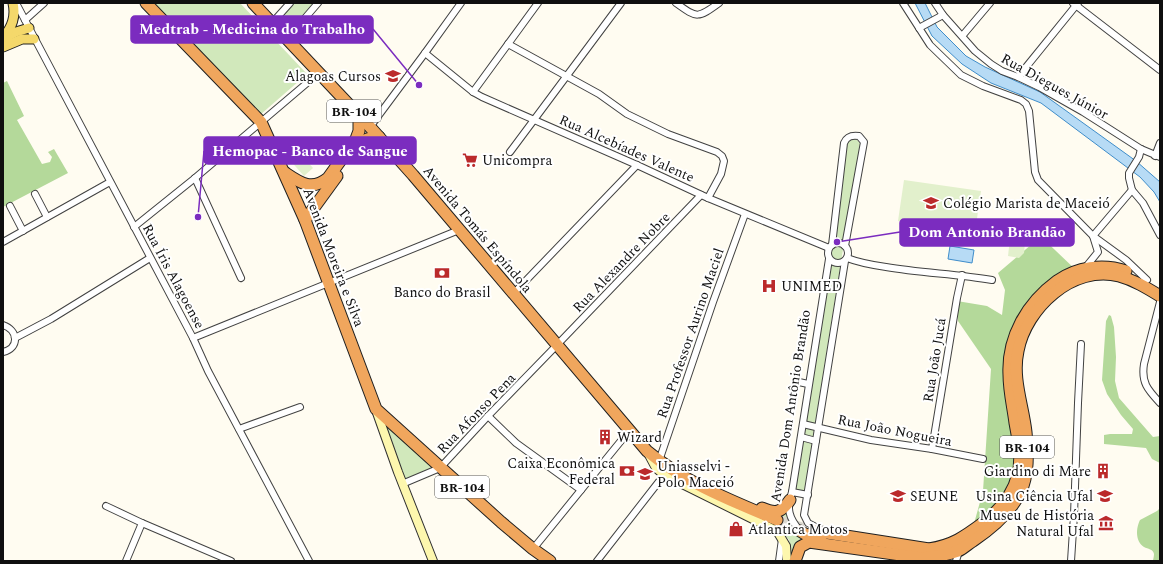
<svg xmlns="http://www.w3.org/2000/svg" width="1163" height="564" viewBox="0 0 1163 564" font-family="Spectral,serif">
  <style>
    .green { fill: #d1e8bb }
    .forest { fill: #b4d99a }
    .pitch { fill: #e2f0cc }
    .water { fill: #b7dbf5; stroke: #3f8dca }
    .lines { fill: none; stroke-linecap: round; stroke-linejoin: round }
    .highway-tunnel { stroke: #dbd8cf; stroke-width: 11; stroke-dasharray: 11 5.5; stroke-linecap: butt }
    .street-casing { stroke: #424242; stroke-width: 8 }
    .secondary-casing { stroke: #313131; stroke-width: 10 }
    .primary-casing { stroke: #202020; stroke-width: 11 }
    .highway-casing { stroke: #202020; stroke-width: 13 }
    .street { stroke: #fff; stroke-width: 6 }
    .secondary { stroke: #fdf7ae; stroke-width: 8 }
    .primary { stroke: #f4d86b; stroke-width: 9 }
    .highway { stroke: #f0a65d; stroke-width: 11 }
    .labels { text-anchor: middle; stroke-width: 4; stroke-linejoin: round; paint-order: stroke }
    .shield { fill: #fff; stroke: #575757; stroke-width: 1 }
    .shield-label { font-size: 13px; font-weight: bold; fill: #0f0f0f }
    .poi-label { font-size: 14px; fill: #0f0f0f; stroke: #fff; text-anchor: start }
    .street-label { font-size: 14px; fill: #0f0f0f; stroke: #fff }
    .leader { fill: none; stroke: #7b2cbf; stroke-width: 1.5 }
    .callout-dot { fill: #7b2cbf; stroke: #fff; stroke-width: 1.5 }
    .callout { fill: #7b2cbf; stroke: #7b2cbf; stroke-width: 1.5 }
    .callout-label { font-size: 15px; text-anchor: middle; font-weight: bold; fill: #fff }
  </style>
  <rect width="100%" height="100%" fill="#fffcf1"/>
  <!-- green -->
  <g class="green">
    <polygon points="153,3 240,3 307,74 260,115"/>
    <polygon points="293,3 315,3 290,31 278,20"/>
    <polygon points="854,137 860,143 804,493 790,489 844,143"/>
    <polygon points="381,419 436,468 402,484"/>
    <polygon points="788,508 791,524 809,539 792,556 789,540 774,523"/>
  </g>
  <!-- forest -->
  <g class="forest">
    <polygon points="7,81 24,116 17,120 42,164 50,162 52,157 48,152 54,149 68,173 3,207 3,83"/>
    <polygon points="1034,230 1077,271 1022,320 1019,452 1008,497 972,531 983,491 991,369 958,321 957,301 987,306 1002,315 1005,290 998,273 1039,238"/>
    <polygon points="1109,315 1111,316 1114,327 1116,357 1115,381 1119,398 1153,437 1160,436 1160,463 1152,459 1146,448 1104,444 1104,435 1110,434 1132,434 1133,429 1121,415 1107,394 1102,380 1106,321"/>
    <path d="M1160,508V561H1153C1153,559 1154,557 1154,554C1153,549 1148,549 1144,547C1135,541 1136,528 1140,520L1157,511Z"/>
  </g>
  <!-- pitch -->
  <g class="pitch">
    <polygon points="297,150 313,168 304,176 288,158"/>
    <polygon points="904,180 981,191 975,232 898,221"/>
    <polygon points="1011,230 1026,232 1024,253 1019,258 1008,256"/>
  </g>
  <!-- water -->
  <g class="water">
    <polygon points="915,3 925,3 937,27 966,56 985,67 1040,92 1136,161 1160,182 1160,202 1154,192 1140,177 1041,103 991,83 962,64 932,36"/>
    <polygon points="950,246 974,250 972,263 948,259"/>
  </g>
  <g class="lines">
    <!-- highway-tunnel -->
    <polyline class="highway-tunnel" points="777,520 808,530"/>
    <!-- street casing -->
    <g class="street-casing">
      <g id="street">
        <polyline points="16,3 193,338 208,371 309,561"/>
        <path d="M676,3C697,18 697,19 719,3"/>
        <polyline points="903,3 930,45 961,75 983,86 1021,100 1026,104 1029,111 1035,172 1038,180 1093,236 1126,260 1147,280"/>
        <polyline points="935,3 943,15 975,51 991,64 1002,71 1018,77 1039,87 1083,112 1141,149 1160,157"/>
        <polyline points="1073,3 1160,70"/>
        <polyline points="25,20 44,3"/>
        <polyline points="272,23 290,3"/>
        <polyline points="919,28 943,15"/>
        <polyline points="963,35 990,3"/>
        <polyline points="287,39 318,3"/>
        <polyline points="508,44 599,94 627,114 668,134 717,152 722,156 724,161 721,174 708,198"/>
        <polyline points="425,53 473,92 482,97 637,165 708,198 829,248"/>
        <polyline points="1018,77 1078,3"/>
        <polyline points="473,92 538,3"/>
        <polyline points="370,127 425,53 461,3"/>
        <polyline points="1141,149 1139,157 1129,173 1129,178 1132,190 1143,203 1160,235"/>
        <polyline points="510,152 621,3"/>
        <polyline points="1155,156 1160,143"/>
        <polyline points="195,178 241,278"/>
        <polyline points="35,194 47,217"/>
        <polyline points="10,206 23,231"/>
        <polyline points="134,227 195,178 307,83"/>
        <polyline points="3,242 110,182"/>
        <circle cx="838" cy="253" r="10"/>
        <path d="M832,245L844,143C847,136 852,135 859,136L864,142L845,246"/>
        <path d="M847,258C860,263 872,265 886,267C921,273 957,274 992,280"/>
        <polyline points="1085,268 1098,252 1093,236 1132,190"/>
        <polyline points="513,294 637,165"/>
        <path d="M1160,302L1144,364C1141,383 1148,390 1160,403"/>
        <path d="M3,325C18,330 20,348 3,352"/>
        <polyline points="15,338 51,319 150,258"/>
        <polyline points="193,338 459,230"/>
        <polyline points="799,382 808,384"/>
        <polyline points="488,416 516,443 581,490"/>
        <polyline points="803,424 871,440 932,449 983,459"/>
        <polyline points="239,429 300,407"/>
        <polyline points="801,437 816,441"/>
        <polyline points="932,449 957,298 962,275"/>
        <polyline points="659,461 713,302 745,214"/>
        <polyline points="402,484 440,468 488,416 557,345 701,195"/>
        <polyline points="792,492 808,495"/>
        <polyline points="106,506 142,523 231,561"/>
        <polyline points="814,526 808,523 804,515 845,261"/>
        <path d="M800,531C789,518 786,509 792,492C804,415 816,337 829,259"/>
        <polyline points="533,549 629,431"/>
        <polyline points="126,561 142,523"/>
        <polyline points="597,561 664,475"/>
        <polyline points="779,561 782,539"/>
        <polyline points="956,561 959,551"/>
        <polyline points="1071,561 1074,515 1078,403 1081,344"/>
      </g>
    </g>
    <!-- secondary casing -->
    <g class="secondary-casing">
      <g id="secondary">
        <polyline points="376,410 398,472 433,561"/>
        <polyline points="648,453 656,468 664,475 777,531 786,546 787,561"/>
      </g>
    </g>
    <!-- primary casing -->
    <g class="primary-casing">
      <g id="primary">
        <polyline points="6,37 16,32 29,28"/>
        <path d="M3,38C12,27 16,17 13,3"/>
        <polyline points="3,47 22,39 34,39"/>
      </g>
    </g>
    <!-- highway casing -->
    <g class="highway-casing">
      <g id="highway">
        <polyline points="146,3 261,122 305,220 376,409 501,522 533,549 550,561"/>
        <path d="M253,3L370,127L413,175L647,451C685,483 732,501 777,520"/>
        <path d="M355,150C363,140 365,138 379,137"/>
        <path d="M284,172C299,182 311,192 328,178L356,139L359,131V116"/>
        <polyline points="305,220 337,176"/>
        <path d="M762,508C776,514 781,513 790,500"/>
        <polyline points="800,531 805,534 821,538"/>
        <path d="M814,531L929,549C953,545 964,537 983,523C999,511 1013,494 1018,474C1022,458 1018,439 1015,423C1013,407 1009,391 1009,375C1007,337 1027,303 1057,281C1077,267 1103,263 1126,271"/>
        <path d="M795,561L800,547L809,542L922,558C934,557 947,555 958,551C963,549 968,544 973,541C994,527 1014,510 1023,486C1029,469 1028,450 1026,432C1023,405 1012,378 1018,351C1026,308 1073,264 1119,276C1134,280 1147,288 1160,296"/>
      </g>
    </g>
    <!-- street -->
    <use href="#street" class="street"/>
    <!-- secondary -->
    <use href="#secondary" class="secondary"/>
    <!-- primary -->
    <use href="#primary" class="primary"/>
    <!-- highway -->
    <use href="#highway" class="highway"/>
  </g>
  <!-- icons -->
  <defs>
    <g id="school-bare" transform="scale(1.2)"><path d="M0-5L7-2L0 1L-7-2ZM-4 1L0 2.5L4 1V4Q0 6-4 4Z" fill="#bb2a2b" stroke="#fff" stroke-width="2.5" paint-order="stroke"/></g>
    <g id="supermarket-bare" transform="scale(1.2)"><path d="M-6-5.5h2.5l.6 2H6L4.5 2H-2.5L-4.4-4H-6ZM-1.5 3.2a1.3 1.3 0 1 0 .1 0ZM3 3.2a1.3 1.3 0 1 0 .1 0Z" fill="#bb2a2b" stroke="#fff" stroke-width="2.5" paint-order="stroke"/></g>
    <g id="bank-bare" transform="scale(1.2)"><path d="M-6-4H6V4H-6ZM0-2.3a2.3 2.3 0 1 0 0 4.6a2.3 2.3 0 1 0 0-4.6Z" fill="#bb2a2b" stroke="#fff" stroke-width="2.5" paint-order="stroke"/></g>
    <g id="hospital-bare" transform="scale(1.2)"><path d="M-5-5h3v3.5h4V-5h3V5h-3V1.5h-4V5h-3Z" fill="#bb2a2b" stroke="#fff" stroke-width="2.5" paint-order="stroke"/></g>
    <g id="building-bare" transform="scale(1.2)"><path d="M-4-6H4V6H1V3H-1V6H-4ZM-2.5-4.3h1.7v1.8h-1.7ZM.8-4.3h1.7v1.8H.8ZM-2.5-1h1.7V.8h-1.7ZM.8-1h1.7V.8H.8Z" fill="#bb2a2b" stroke="#fff" stroke-width="2.5" paint-order="stroke"/></g>
    <g id="university-bare" transform="scale(1.2)"><path d="M0-5L7-2L0 1L-7-2ZM-4 1L0 2.5L4 1V4Q0 6-4 4Z" fill="#bb2a2b" stroke="#fff" stroke-width="2.5" paint-order="stroke"/></g>
    <g id="museum-bare" transform="scale(1.2)"><path d="M0-6L6-3V-2H-6V-3ZM-5-1h2V3h-2ZM-1-1h2V3h-2ZM3-1h2V3H3ZM-6 4H6V6H-6Z" fill="#bb2a2b" stroke="#fff" stroke-width="2.5" paint-order="stroke"/></g>
    <g id="shop-bare" transform="scale(1.2)"><path d="M-5-2.5h2.3a2.7 3.5 0 0 1 5.4 0H5L5.5 6h-11ZM-1.5-2.5h3a1.5 2.3 0 0 0-3 0Z" fill="#bb2a2b" stroke="#fff" stroke-width="2.5" paint-order="stroke"/></g>
  </defs>
  <g fill-rule="evenodd">
    <use href="#school-bare" x="393" y="76"/>
    <use href="#supermarket-bare" x="470" y="160"/>
    <use href="#school-bare" x="931" y="203"/>
    <use href="#bank-bare" x="442" y="273"/>
    <use href="#hospital-bare" x="769" y="286"/>
    <use href="#building-bare" x="605" y="437"/>
    <use href="#bank-bare" x="627" y="471"/>
    <use href="#building-bare" x="1103" y="471"/>
    <use href="#university-bare" x="645" y="474"/>
    <use href="#university-bare" x="898" y="496"/>
    <use href="#school-bare" x="1105" y="496"/>
    <use href="#museum-bare" x="1106" y="523"/>
    <use href="#shop-bare" x="736" y="529"/>
  </g>
  <g class="labels">
    <!-- shield labels -->
    <g class="shield">
      <rect x="327" y="100" width="54" height="22" rx="3"/>
      <rect x="1000" y="436" width="54" height="22" rx="3"/>
      <rect x="435" y="476" width="54" height="22" rx="3"/>
    </g>
    <g class="shield-label">
      <text x="354" y="116">BR-104</text>
      <text x="1027" y="452">BR-104</text>
      <text x="462" y="492">BR-104</text>
    </g>
    <!-- poi labels -->
    <g class="poi-label">
      <text x="381" y="81" text-anchor="end">Alagoas Cursos</text>
      <text x="482" y="165">Unicompra</text>
      <text x="943" y="208">Colégio Marista de Maceió</text>
      <text x="781" y="291">UNIMED</text>
      <text x="442" y="297" text-anchor="middle">Banco do Brasil</text>
      <text x="617" y="442">Wizard</text>
      <text x="615" y="468" text-anchor="end">Caixa Econômica<tspan x="615" dy="16">Federal</tspan></text>
      <text x="657" y="471">Uniasselvi -<tspan x="657" dy="16">Polo Maceió</tspan></text>
      <text x="1091" y="476" text-anchor="end">Giardino di Mare</text>
      <text x="910" y="501">SEUNE</text>
      <text x="1093" y="501" text-anchor="end">Usina Ciência Ufal</text>
      <text x="1094" y="520" text-anchor="end">Museu de História<tspan x="1094" dy="16">Natural Ufal</tspan></text>
      <text x="748" y="534">Atlantica Motos</text>
    </g>
    <!-- street labels -->
    <g class="street-label">
      <text transform="translate(1055 86) rotate(29)" y="5">Rua Diegues Júnior</text>
      <text transform="translate(627 148) rotate(24)" y="5">Rua Alcebíades Valente</text>
      <text transform="translate(478 229) rotate(50)" y="5">Avenida Tomás Espíndola</text>
      <text transform="translate(334 257) rotate(69)" y="5">Avenida Moreira e Silva</text>
      <text transform="translate(621 262) rotate(-46)" y="5">Rua Alexandre Nobre</text>
      <text transform="translate(174 276) rotate(62)" y="5">Rua Íris Alagoense</text>
      <text transform="translate(690 333) rotate(-71)" y="5">Rua Professor Aurino Maciel</text>
      <text transform="translate(934 360) rotate(-81)" y="5">Rua João Jucá</text>
      <text transform="translate(790 406) rotate(-81)" y="5">Avenida Dom Antônio Brandão</text>
      <text transform="translate(476 413) rotate(-46)" y="5">Rua Afonso Pena</text>
      <text transform="translate(895 430) rotate(11)" y="5">Rua João Nogueira</text>
    </g>
  </g>
  <!-- callouts -->
  <path class="leader" d="M419 85L373 29M198 217L204 151M837 242L900 232"/>
  <g class="callout-dot">
    <circle cx="419" cy="85" r="4"/>
    <circle cx="198" cy="217" r="4"/>
    <circle cx="837" cy="242" r="4"/>
  </g>
  <g class="callout">
    <rect x="131" y="16" width="242" height="27" rx="4"/>
    <rect x="204" y="137" width="212" height="27" rx="4"/>
    <rect x="900" y="219" width="174" height="27" rx="4"/>
  </g>
  <g class="callout-label">
    <text x="252" y="34">Medtrab - Medicina do Trabalho</text>
    <text x="310" y="156">Hemopac - Banco de Sangue</text>
    <text x="987" y="237">Dom Antonio Brandão</text>
  </g>
  <!-- border -->
  <rect width="1163" height="564" fill="none" stroke="#0f0f0f" stroke-width="8"/>
</svg>
